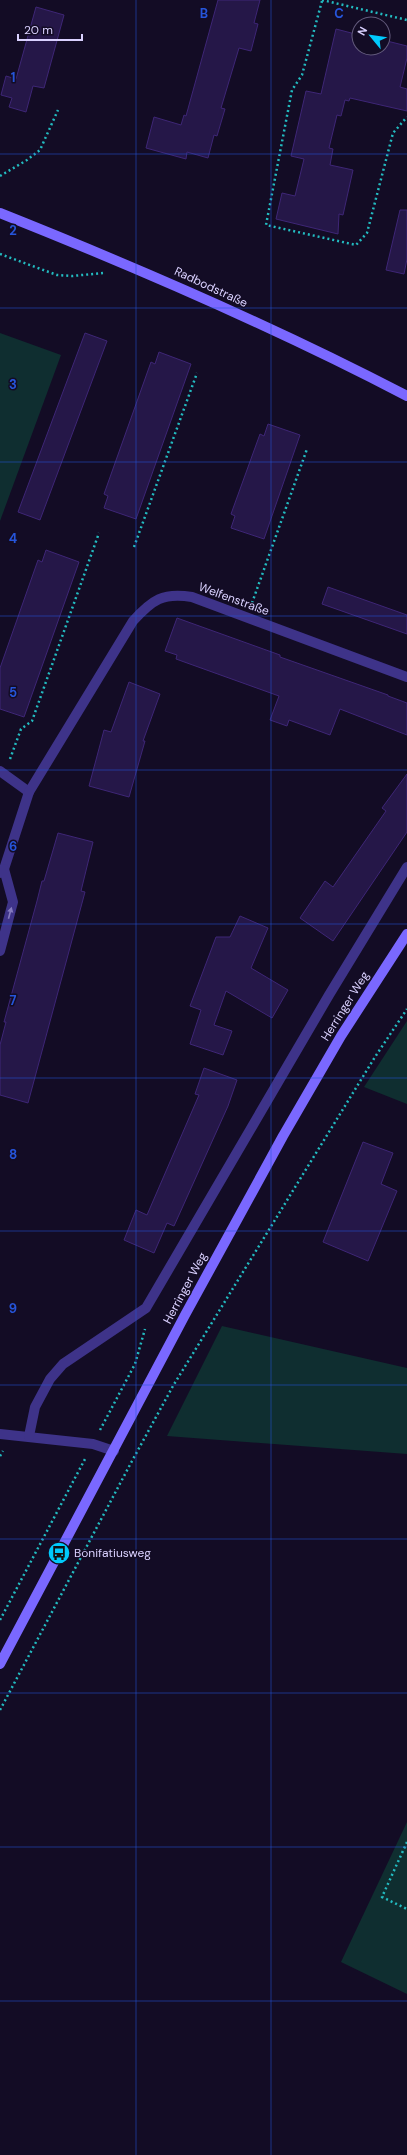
<svg xmlns="http://www.w3.org/2000/svg" width="407" height="2155" viewBox="0 0 407 2155" font-family="'DM Sans',sans-serif">
  <style>
    .green { fill: #0f2e30 }
    .building { fill: #251748; stroke: #3e2676 }
    .lines { fill: none; stroke-linecap: round; stroke-linejoin: round }
    .path { stroke: #23bbc0; stroke-width: 2.5; stroke-dasharray: 2 3; stroke-linecap: butt }
    .street { stroke: #3e3389; stroke-width: 10 }
    .secondary { stroke: #7a68ff; stroke-width: 10 }
    .oneway { fill: #847abe }
    .grid { fill: none; stroke: #2655da; stroke-width: 1; stroke-opacity: 0.55 }
    .labels { text-anchor: middle; stroke-width: 3; stroke-linejoin: round; paint-order: stroke }
    .street-label { font-size: 12px; fill: #dad1ff; stroke: #130c25 }
    .poi-label { font-size: 12px; fill: #dad1ff; stroke: #130c25; text-anchor: start }
    .grid-label { font-size: 13px; text-anchor: middle; font-weight: bold; fill: #2655da; stroke: #130c25; stroke-width: 3; stroke-linejoin: round; paint-order: stroke }
  </style>
  <rect width="100%" height="100%" fill="#130c25"/>
  <!-- green -->
  <g class="green">
    <polygon points="0,333 61,355 0,521"/>
    <polygon points="407,1021 407,1104 364,1087"/>
    <polygon points="222,1326 407,1368 407,1454 167,1436"/>
    <polygon points="407,1822 407,1994 341,1962"/>
  </g>
  <!-- building -->
  <g class="building">
    <polygon points="218,0 260,0 254,23 258,24 251,51 239,48 221,108 225,109 217,136 214,135 208,158 187,152 186,159 146,148 154,117 181,125 184,115 186,116"/>
    <polygon points="36,7 64,15 44,88 33,86 26,112 9,107 12,98 1,95 6,76 16,79"/>
    <polygon points="336,29 359,35 359,48 383,48 383,40 407,46 407,58 400,87 407,89 407,111 350,98 349,101 345,100 341,116 337,115 329,148 333,149 330,165 353,170 343,215 339,214 338,234 276,219 282,193 295,196 304,159 291,156 306,91 321,94"/>
    <polygon points="400,210 407,210 407,259 404,274 386,270"/>
    <polygon points="85,333 107,341 40,520 18,512"/>
    <polygon points="159,352 191,364 136,519 104,508 108,496 104,494 151,362 155,364"/>
    <polygon points="268,424 300,435 264,539 231,528 235,516 231,514 260,434 264,436"/>
    <polygon points="46,550 79,562 24,717 0,709 0,668 38,560 42,562"/>
    <polygon points="328,587 407,615 407,634 322,604"/>
    <polygon points="177,618 280,655 280,657 388,695 388,696 407,703 407,735 340,709 330,735 289,720 287,726 270,720 279,696 176,659 177,655 165,651"/>
    <polygon points="129,682 160,694 143,741 145,741 129,797 89,786 104,730 111,732"/>
    <polygon points="407,774 407,832 333,941 300,918 325,881 333,887 386,811 382,808"/>
    <polygon points="58,833 93,842 81,891 85,892 28,1103 0,1095 0,1045 6,1022 4,1022 37,901 42,881 44,881"/>
    <polygon points="240,916 268,928 251,968 288,990 272,1018 226,991 214,1025 232,1031 223,1055 190,1044 201,1010 190,1006 216,937 230,937"/>
    <polygon points="204,1068 237,1080 228,1106 174,1226 167,1223 154,1253 124,1240 136,1210 147,1215 199,1095 195,1094"/>
    <polygon points="363,1142 393,1153 381,1184 397,1191 368,1261 323,1242"/>
  </g>
  <g class="lines">
    <!-- path -->
    <g class="path">
      <polyline points="322,0 407,20"/>
      <polyline points="322,1 302,75 292,90 266,225 356,245 367,233 393,133 407,117"/>
      <polyline points="0,176 27,160 40,150 58,110"/>
      <polyline points="0,254 57,275 72,276 103,273"/>
      <polyline points="134,547 197,373"/>
      <polyline points="252,603 307,449"/>
      <polyline points="10,759 21,729 32,721 99,533"/>
      <polyline points="100,1430 135,1364 145,1329"/>
      <polyline points="0,1456 3,1451"/>
      <polyline points="0,1620 85,1459"/>
      <polyline points="0,1710 132,1461 173,1386 375,1057 407,1009"/>
      <polyline points="407,1842 382,1897 407,1909"/>
    </g>
    <!-- street -->
    <g class="street">
      <polyline points="0,771 29,792"/>
      <path d="M4,869L29,792L133,621C152,600 163,592 192,597L407,677"/>
      <polyline points="0,873 4,869 13,902 0,951"/>
      <polyline points="0,1434 93,1444 114,1451"/>
      <polyline points="29,1436 35,1407 50,1379 63,1364 146,1308 329,995 407,867"/>
    </g>
    <!-- secondary -->
    <g class="secondary">
      <path d="M0,213C138,268 275,327 407,396"/>
      <polyline points="0,1664 185,1315 283,1136 341,1036 407,934"/>
    </g>
  </g>
  <!-- one-way arrows -->
  <defs><path id="oneway-solid" d="M-6-.8H1V-3.2L6.5 0L1 3.2V.8H-6Z"/></defs>
  <use class="oneway" href="#oneway-solid" transform="translate(10 913) rotate(-75)"/>
  <!-- grid -->
  <path class="grid" d="M136,0V2155M271,0V2155M0,154H407M0,308H407M0,462H407M0,616H407M0,770H407M0,924H407M0,1078H407M0,1231H407M0,1385H407M0,1539H407M0,1693H407M0,1847H407M0,2001H407"/>
  <!-- icons -->
  <defs>
    <g id="bus-disc" transform="scale(1.15)"><circle r="9.5" fill="#00cafc" stroke="#130c25"/><path d="M-5-6H5V4H4V6H2V4H-2V6H-4V4H-5ZM-3.5-4V0h7V-4ZM-3.5 1.2v1.5H-2V1.2ZM2 1.2v1.5H3.5V1.2Z" fill="#111"/></g>
  </defs>
  <g fill-rule="evenodd">
    <use href="#bus-disc" x="59" y="1553"/>
  </g>
  <g class="labels">
    <!-- street labels -->
    <g class="street-label">
      <text transform="translate(211 287) rotate(25)" y="4">Radbodstraße</text>
      <text transform="translate(234 599) rotate(20)" y="4">Welfenstraße</text>
      <text transform="translate(345 1006) rotate(-58)" y="4">Herringer Weg</text>
      <text transform="translate(185 1288) rotate(-62)" y="4">Herringer Weg</text>
    </g>
    <!-- poi labels -->
    <g class="poi-label">
      <text x="74" y="1557">Bonifatiusweg</text>
    </g>
  </g>
  <g class="grid-label">
    <text x="204" y="18">B</text>
    <text x="339" y="18">C</text>
    <text x="13" y="82">1</text>
    <text x="13" y="235">2</text>
    <text x="13" y="389">3</text>
    <text x="13" y="543">4</text>
    <text x="13" y="697">5</text>
    <text x="13" y="851">6</text>
    <text x="13" y="1005">7</text>
    <text x="13" y="1159">8</text>
    <text x="13" y="1313">9</text>
  </g>
  <!-- north arrow -->
  <g transform="translate(371 36) rotate(299)"><circle r="19" fill="#130c25" stroke="#635b7c"/>
  <path d="M0-3L7 15L0 10L-7 15Z" fill="#00cafc"/>
  <text y="-6" font-size="11" font-weight="bold" text-anchor="middle" fill="#dad1ff">N</text>
  </g>
  <!-- scale -->
  <path d="M18 34v6h64v-6" fill="none" stroke="#dad1ff" stroke-width="2"/>
  <text x="24" y="34" font-size="12" fill="#dad1ff" stroke="#130c25" stroke-width="3" paint-order="stroke">20 m</text>
</svg>
